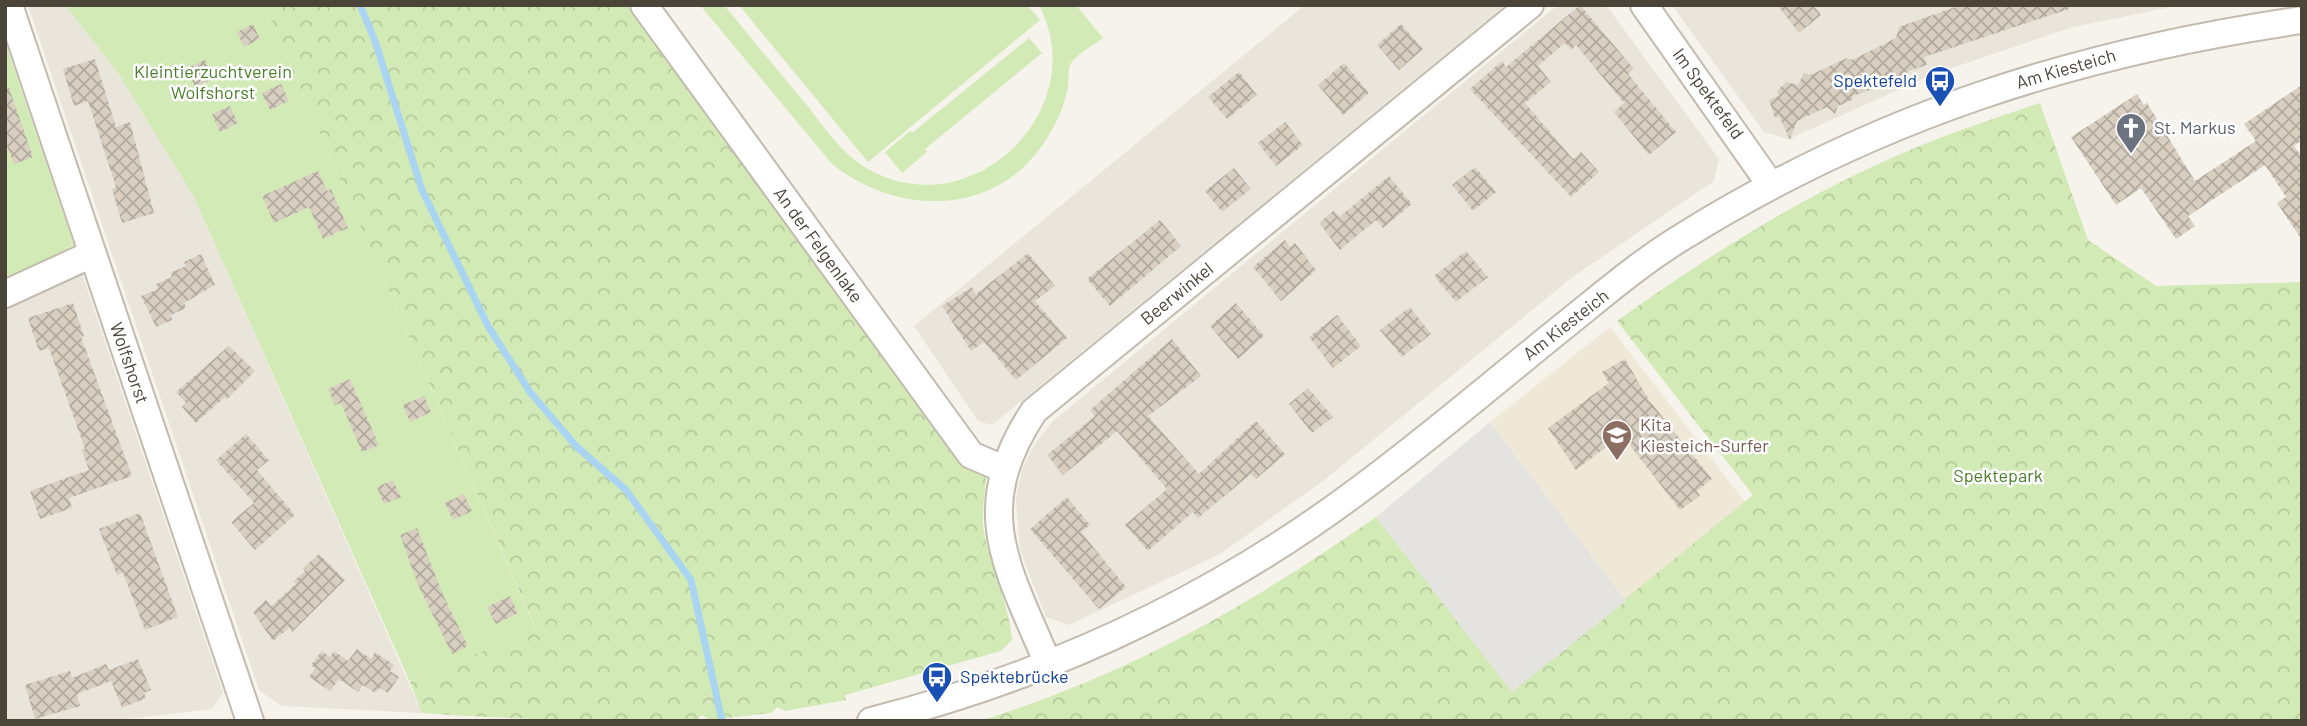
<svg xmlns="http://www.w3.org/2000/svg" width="2307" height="726" viewBox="0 0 2307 726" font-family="Barlow,sans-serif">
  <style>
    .residential { fill: #eae5da }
    .education { fill: #efe8d6 }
    .green { fill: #d2eab5 }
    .park { fill: url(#park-crowns) }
    .parking { fill: #e5e3e0 }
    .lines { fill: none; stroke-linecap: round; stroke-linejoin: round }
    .stream { stroke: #a9d4f2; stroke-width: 7 }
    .building { fill: url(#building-cross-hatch) }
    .minor-casing { stroke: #c2bbae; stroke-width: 30 }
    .minor { stroke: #fff; stroke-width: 26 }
    .labels { text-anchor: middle; stroke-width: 5; stroke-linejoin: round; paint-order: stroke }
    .street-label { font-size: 18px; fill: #4b4439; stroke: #fff }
    .park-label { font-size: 18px; fill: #4a7f2a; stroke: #fff }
    .transit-label { font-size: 18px; fill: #164399; stroke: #fff; text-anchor: end }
    .worship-label { font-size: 18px; fill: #5b616d; stroke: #fff; text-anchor: start }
    .education-label { font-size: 18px; fill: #785e54; stroke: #fff; text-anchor: start }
  </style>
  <defs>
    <pattern id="park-crowns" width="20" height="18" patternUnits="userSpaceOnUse" patternTransform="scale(1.75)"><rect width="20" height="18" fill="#d2eab5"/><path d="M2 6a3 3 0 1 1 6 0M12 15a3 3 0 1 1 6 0" fill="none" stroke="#b6ca9c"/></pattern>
    <pattern id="building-cross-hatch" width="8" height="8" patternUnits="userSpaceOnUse" patternTransform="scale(1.75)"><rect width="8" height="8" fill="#d8cfc1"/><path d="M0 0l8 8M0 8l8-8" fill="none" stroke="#b1aa9e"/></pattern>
  </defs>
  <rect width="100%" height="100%" fill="#f6f3ec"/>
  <!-- residential -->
  <g class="residential">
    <polygon points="28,5 65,5 118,73 194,197 422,713 281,706 259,690"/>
    <polygon points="1305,5 1506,5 992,425 978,421 914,326"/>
    <polygon points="1558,5 1606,5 1719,159 1714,181 1574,276 1323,481 1220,554 1069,625 1046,617 1020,550 1016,499 1022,469 1036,442 1053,421"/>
    <polygon points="1672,5 2181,5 2073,27 1931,75 1789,139 1764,132"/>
    <polygon points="81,271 223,693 212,709 111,721 5,721 5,310"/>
  </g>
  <!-- education -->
  <polygon class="education" points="1610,327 1745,502 1626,601 1490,422"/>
  <!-- green -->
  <g class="green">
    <polygon points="65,5 264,5 536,630 410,682 194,197 118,73"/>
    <path d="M700,5H724C751,38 778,71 806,104C824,127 842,154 868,169C971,228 1094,110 1039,5H1076L1103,38C1094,45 1075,55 1070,65C1068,70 1069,80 1068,86C1065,104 1058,120 1049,135C1001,217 900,218 832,164Z"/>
    <polygon points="739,5 1027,5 1040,20 868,162"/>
    <polygon points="1029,38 1042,53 925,149 927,152 902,173 885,152 910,131 912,133"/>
    <polygon points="5,42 74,245 5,280"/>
  </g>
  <!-- park -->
  <g class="park">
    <path d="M264,5H631L957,454L986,477C985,492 982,510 983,525C988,565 1009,601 1012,640L1001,651L845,695L846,700L785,711L777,707L771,713L710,720L702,715L696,721C604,721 514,720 422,713L410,682L536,629Z"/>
    <path d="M2040,103L2088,240L2156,286L2302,282V721H980C1131,673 1247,607 1376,517L1512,691L1753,495L1617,321C1709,255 1805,194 1910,150C1952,132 1996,118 2040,103Z"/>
  </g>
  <!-- parking -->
  <polygon class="parking" points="1490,422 1626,601 1512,692 1376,517"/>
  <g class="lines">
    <!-- stream -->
    <polyline class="stream" points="360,5 375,41 422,190 488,326 530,392 576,446 626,490 691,580 722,721"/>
  </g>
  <!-- building -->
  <g class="building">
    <polygon points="1580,5 1634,69 1628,74 1676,132 1649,155 1614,112 1624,103 1576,45 1571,50 1565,43 1538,66 1551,82 1525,103 1573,159 1581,152 1599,172 1571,197 1470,89 1502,61 1506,67"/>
    <polygon points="1777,5 1813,5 1821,15 1799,33"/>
    <polygon points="1961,5 2069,5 2069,9 1924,57 1927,65 1908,71 1907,77 1853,96 1852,100 1838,106 1835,114 1827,107 1797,121 1790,140 1779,116 1775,118 1769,100 1779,96 1777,91 1786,82 1798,85 1804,73 1810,75 1847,58 1852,60 1896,38 1899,27"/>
    <polygon points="253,24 260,39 244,47 237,32"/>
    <polygon points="1401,24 1423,49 1399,70 1377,45"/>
    <polygon points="95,59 116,127 130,122 154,213 122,223 112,189 116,187 88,101 74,106 63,69"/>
    <polygon points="205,60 213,79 195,87 187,68"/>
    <polygon points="1344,63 1369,93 1343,115 1318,85"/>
    <polygon points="1239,72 1257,95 1227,119 1208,97"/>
    <polygon points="281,84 289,101 270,110 262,93"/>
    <polygon points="2302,85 2302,140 2294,146 2302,157 2302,240 2277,203 2286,197 2265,165 2188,216 2195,226 2176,239 2141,188 2116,205 2071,137 2137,94 2144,105 2147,103 2195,181 2256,141 2244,124"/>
    <polygon points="9,88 33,157 14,164 5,141 5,89"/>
    <polygon points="230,106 238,123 220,132 212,114"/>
    <polygon points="1285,122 1303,145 1276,166 1258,143"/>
    <polygon points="1475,167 1496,192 1473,211 1452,185"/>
    <polygon points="1234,168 1251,189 1222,212 1205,191"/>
    <polygon points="318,171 327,191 331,189 348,228 323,239 309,207 274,223 262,196"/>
    <polygon points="1389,176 1412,204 1383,228 1376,220 1340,250 1319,223 1334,210 1339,217"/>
    <polygon points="1160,220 1181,246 1110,306 1087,279"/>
    <polygon points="1285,240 1290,247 1295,243 1316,270 1281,301 1253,267"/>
    <polygon points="1466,251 1488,277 1456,302 1434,276"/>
    <polygon points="1028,253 1055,286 1035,301 1067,338 1016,380 984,342 971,351 942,306 972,287 976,294"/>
    <polygon points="201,254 215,285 184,303 186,308 171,315 172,320 156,327 141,296 158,289 156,284 172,277 170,273 186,266 184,262"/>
    <polygon points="73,303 84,336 81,337 132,476 69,498 72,508 40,519 30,491 89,470 82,450 85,449 49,348 39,351 28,318"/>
    <polygon points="1236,303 1264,336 1238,359 1210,326"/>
    <polygon points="1410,307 1431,334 1402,357 1380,330"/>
    <polygon points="1337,315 1361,346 1333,368 1309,337"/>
    <polygon points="1172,339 1201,376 1148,416 1199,474 1256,421 1285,454 1256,479 1251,474 1198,518 1193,512 1148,551 1125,525 1167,489 1117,431 1063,475 1047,455 1095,416 1090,410"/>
    <polygon points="229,346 255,371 227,399 225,397 196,423 182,407 186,403 176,392"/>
    <polygon points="1625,359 1649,400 1712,479 1697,491 1700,496 1680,510 1622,435 1576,470 1548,428 1609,383 1602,372"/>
    <polygon points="350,379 379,445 362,452 341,403 335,405 328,389"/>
    <polygon points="1308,388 1333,417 1312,433 1289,404"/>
    <polygon points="424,396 431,412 410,422 403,405"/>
    <polygon points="246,434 269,460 257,470 295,515 255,550 231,522 254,503 216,460"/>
    <polygon points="393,480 401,497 384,504 377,487"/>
    <polygon points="464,494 472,511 453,520 445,503"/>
    <polygon points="1067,497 1090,525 1081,532 1126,587 1099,609 1030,529"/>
    <polygon points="140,513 178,617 145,630 123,573 117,575 99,529"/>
    <polygon points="417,528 443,595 468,646 452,654 418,585 400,535"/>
    <polygon points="319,554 345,580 292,632 289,628 273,641 253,612 266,600 271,606 296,584 294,581 305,571 303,568"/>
    <polygon points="510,596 518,613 496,624 487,607"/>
    <polygon points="357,649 371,659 375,652 394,665 390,671 399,677 388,693 380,688 375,693 363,685 358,692 339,679 330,691 309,677 315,668 311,665 322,651 330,657 334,651 348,661"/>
    <polygon points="138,659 151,690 144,693 146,698 122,708 111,681 77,694 80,706 35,719 25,685 70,671 72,678 106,664 109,670"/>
  </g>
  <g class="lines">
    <!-- minor casing -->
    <g class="minor-casing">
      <g id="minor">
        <polyline points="9,5 250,721"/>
        <polyline points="644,5 971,455 1004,469"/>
        <polyline points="1644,5 1770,184"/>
        <polyline points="5,294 92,254"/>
        <path d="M1049,666C1008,568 968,511 1034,411L1530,5"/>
        <path d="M871,721C1049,676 1212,600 1359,490C1431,437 1499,378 1569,322C1604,294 1640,263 1679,239C1874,117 2075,53 2302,20"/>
      </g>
    </g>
    <!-- minor -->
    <use href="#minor" class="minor"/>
  </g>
  <!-- icons -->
  <defs>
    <g id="bus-pin" transform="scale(1.575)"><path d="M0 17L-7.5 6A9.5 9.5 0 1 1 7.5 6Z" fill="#1a4fb4" stroke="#fff"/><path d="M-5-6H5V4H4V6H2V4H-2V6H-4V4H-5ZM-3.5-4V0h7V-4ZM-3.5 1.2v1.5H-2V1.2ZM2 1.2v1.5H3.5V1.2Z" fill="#fff"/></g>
    <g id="church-pin" transform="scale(1.575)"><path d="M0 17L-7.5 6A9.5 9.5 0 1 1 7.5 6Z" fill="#6b7280" stroke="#fff"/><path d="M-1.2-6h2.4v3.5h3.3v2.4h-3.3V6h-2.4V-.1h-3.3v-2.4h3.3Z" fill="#fff"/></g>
    <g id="school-pin" transform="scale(1.575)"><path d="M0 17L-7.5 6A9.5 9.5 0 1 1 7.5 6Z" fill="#8d6e63" stroke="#fff"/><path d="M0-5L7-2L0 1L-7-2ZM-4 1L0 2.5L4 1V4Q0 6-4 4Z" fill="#fff"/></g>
  </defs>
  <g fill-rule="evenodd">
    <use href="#bus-pin" x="1940" y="81"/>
    <use href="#church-pin" x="2131" y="128"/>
    <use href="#school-pin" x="1617" y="435"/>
    <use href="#bus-pin" x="937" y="677"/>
  </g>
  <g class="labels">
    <!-- street labels -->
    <g class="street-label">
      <text transform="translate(2066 69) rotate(-16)" y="6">Am Kiesteich</text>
      <text transform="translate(1708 94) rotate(54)" y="6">Im Spektefeld</text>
      <text transform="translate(818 245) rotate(54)" y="6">An der Felgenlake</text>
      <text transform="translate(1177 294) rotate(-39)" y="6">Beerwinkel</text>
      <text transform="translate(1566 325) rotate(-38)" y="6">Am Kiesteich</text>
      <text transform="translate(129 363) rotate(71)" y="6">Wolfshorst</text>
    </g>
    <!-- park labels -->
    <g class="park-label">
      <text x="213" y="78">Kleintierzuchtverein<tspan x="213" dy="21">Wolfshorst</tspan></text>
      <text x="1998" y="482">Spektepark</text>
    </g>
    <!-- transit labels -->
    <g class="transit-label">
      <text x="1917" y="87">Spektefeld</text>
      <text x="960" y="683" text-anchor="start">Spektebrücke</text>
    </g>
    <!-- worship labels -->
    <g class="worship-label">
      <text x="2154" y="134">St. Markus</text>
    </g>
    <!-- education labels -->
    <g class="education-label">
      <text x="1640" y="431">Kita<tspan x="1640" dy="21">Kiesteich-Surfer</tspan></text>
    </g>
  </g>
  <!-- border -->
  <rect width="2307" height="726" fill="none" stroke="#4b4439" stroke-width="14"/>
</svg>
